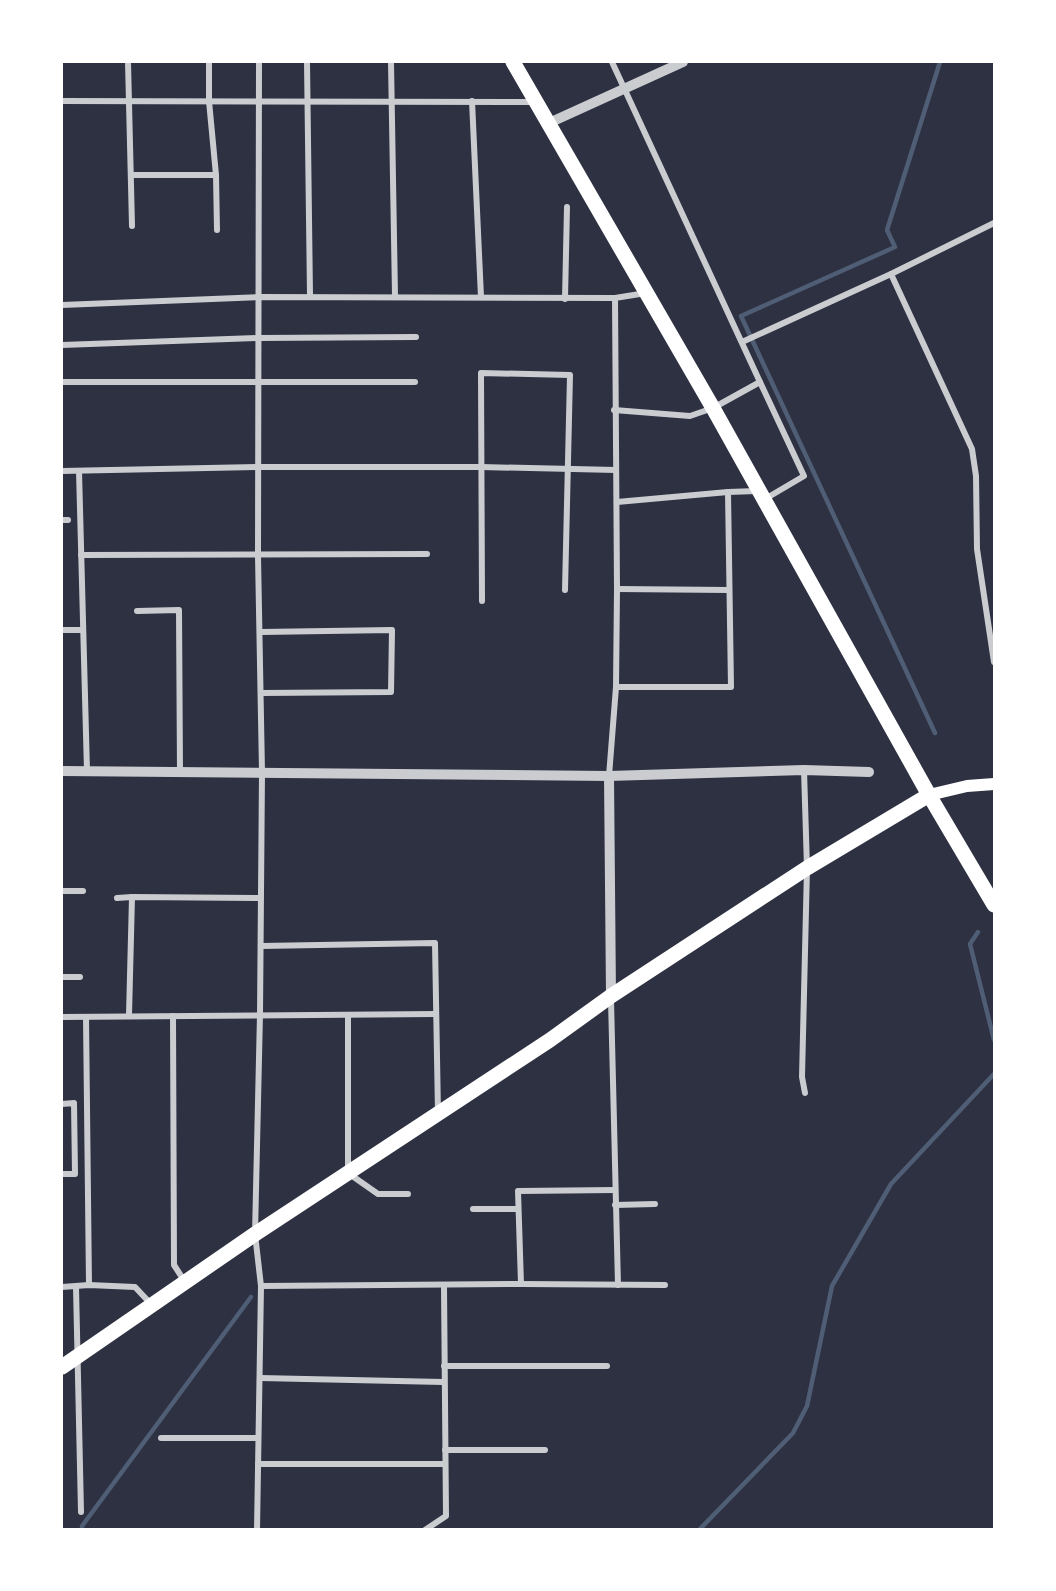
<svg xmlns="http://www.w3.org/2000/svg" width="1056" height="1591" viewBox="0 0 1056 1591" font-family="Figtree,sans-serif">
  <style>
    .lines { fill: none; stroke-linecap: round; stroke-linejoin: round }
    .stream { stroke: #4f5d75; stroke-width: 4.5 }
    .minor { stroke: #caccd0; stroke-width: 6 }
    .tertiary { stroke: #caccd0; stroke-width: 10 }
    .secondary { stroke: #fff; stroke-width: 12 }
    .primary { stroke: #fff; stroke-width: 15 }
  </style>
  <rect width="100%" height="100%" fill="#2d3142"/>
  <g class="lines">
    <!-- stream -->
    <g class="stream">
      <polyline points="935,733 741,316 895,247 887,230 940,62"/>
      <polyline points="978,932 970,944 994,1040"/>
      <polyline points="82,1530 82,1526 251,1297"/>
      <polyline points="699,1530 793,1433 807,1406 832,1286 891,1184 994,1074"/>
    </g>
    <!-- minor -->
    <g class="minor">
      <polyline points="128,62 132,226"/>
      <polyline points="209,62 209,101 216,175 217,230"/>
      <polyline points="307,62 310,296"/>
      <polyline points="391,62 395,296"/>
      <polyline points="612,62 760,382 713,408 690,416 614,410"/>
      <polyline points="62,101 535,102"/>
      <polyline points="472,101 481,297"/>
      <polyline points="132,175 216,175"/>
      <polyline points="891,274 972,449 976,476 977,549 994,662"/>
      <polyline points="565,299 567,207"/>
      <polyline points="62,305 260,297 615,298"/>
      <polyline points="742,342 891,274 994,223"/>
      <polyline points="62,345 259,338 416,337"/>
      <polyline points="62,382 415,382"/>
      <polyline points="760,382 804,476 765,499"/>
      <polyline points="62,471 260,467 481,467 616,470"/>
      <polyline points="79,471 87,771"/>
      <polyline points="617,502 728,492"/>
      <polyline points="62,520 68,520"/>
      <polyline points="81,555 427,554"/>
      <polyline points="617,589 729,590"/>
      <polyline points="482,601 481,373 570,375 565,590"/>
      <polyline points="137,611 179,610 180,772"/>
      <polyline points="62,630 83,630"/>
      <polyline points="261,632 392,630 391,692 261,693"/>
      <polyline points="616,687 731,687 728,492 757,491"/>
      <polyline points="804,770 807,868 802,1077 805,1093"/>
      <polyline points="609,776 616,687 617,589 615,298 646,293"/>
      <polyline points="62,891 83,891"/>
      <polyline points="117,898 132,897"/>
      <polyline points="261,946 435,943 438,1113"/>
      <polyline points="62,977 80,977"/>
      <polyline points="611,1000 618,1285"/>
      <polyline points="129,1015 132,897 260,898"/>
      <polyline points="348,1015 348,1173 378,1194 408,1194"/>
      <polyline points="173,1016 174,1265 185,1282"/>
      <polyline points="62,1017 436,1014"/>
      <polyline points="86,1017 89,1285"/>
      <polyline points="62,1104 74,1103 75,1174 62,1174"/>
      <polyline points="615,1205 655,1204"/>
      <polyline points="473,1209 518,1209"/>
      <polyline points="521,1284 518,1191 615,1190"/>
      <polyline points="261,1286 521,1284 665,1285"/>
      <polyline points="62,1287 89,1285 135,1287 151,1304"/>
      <polyline points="76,1287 81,1512"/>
      <polyline points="444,1366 607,1366"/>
      <polyline points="260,1378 443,1382"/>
      <polyline points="161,1438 258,1438"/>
      <polyline points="445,1450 545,1450"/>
      <polyline points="258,1464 444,1464"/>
      <polyline points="257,1530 261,1286 255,1234 260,1014 262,772 258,556 259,62"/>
      <polyline points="425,1530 446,1516 444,1286"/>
    </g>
    <!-- tertiary -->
    <g class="tertiary">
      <polyline points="549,123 683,62"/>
      <polyline points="62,771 609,776 804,770 869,772"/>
      <polyline points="609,776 611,996"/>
    </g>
    <!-- secondary -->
    <polyline class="secondary" points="929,795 967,786 994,784"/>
    <!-- primary -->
    <g class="primary">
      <polyline points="513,62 713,408 929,795 994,905"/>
      <polyline points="62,1367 255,1234 550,1040 611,996 807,868 929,795"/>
    </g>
  </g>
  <!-- border -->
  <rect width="1056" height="1591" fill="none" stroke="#ffffff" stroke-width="126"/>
</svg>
